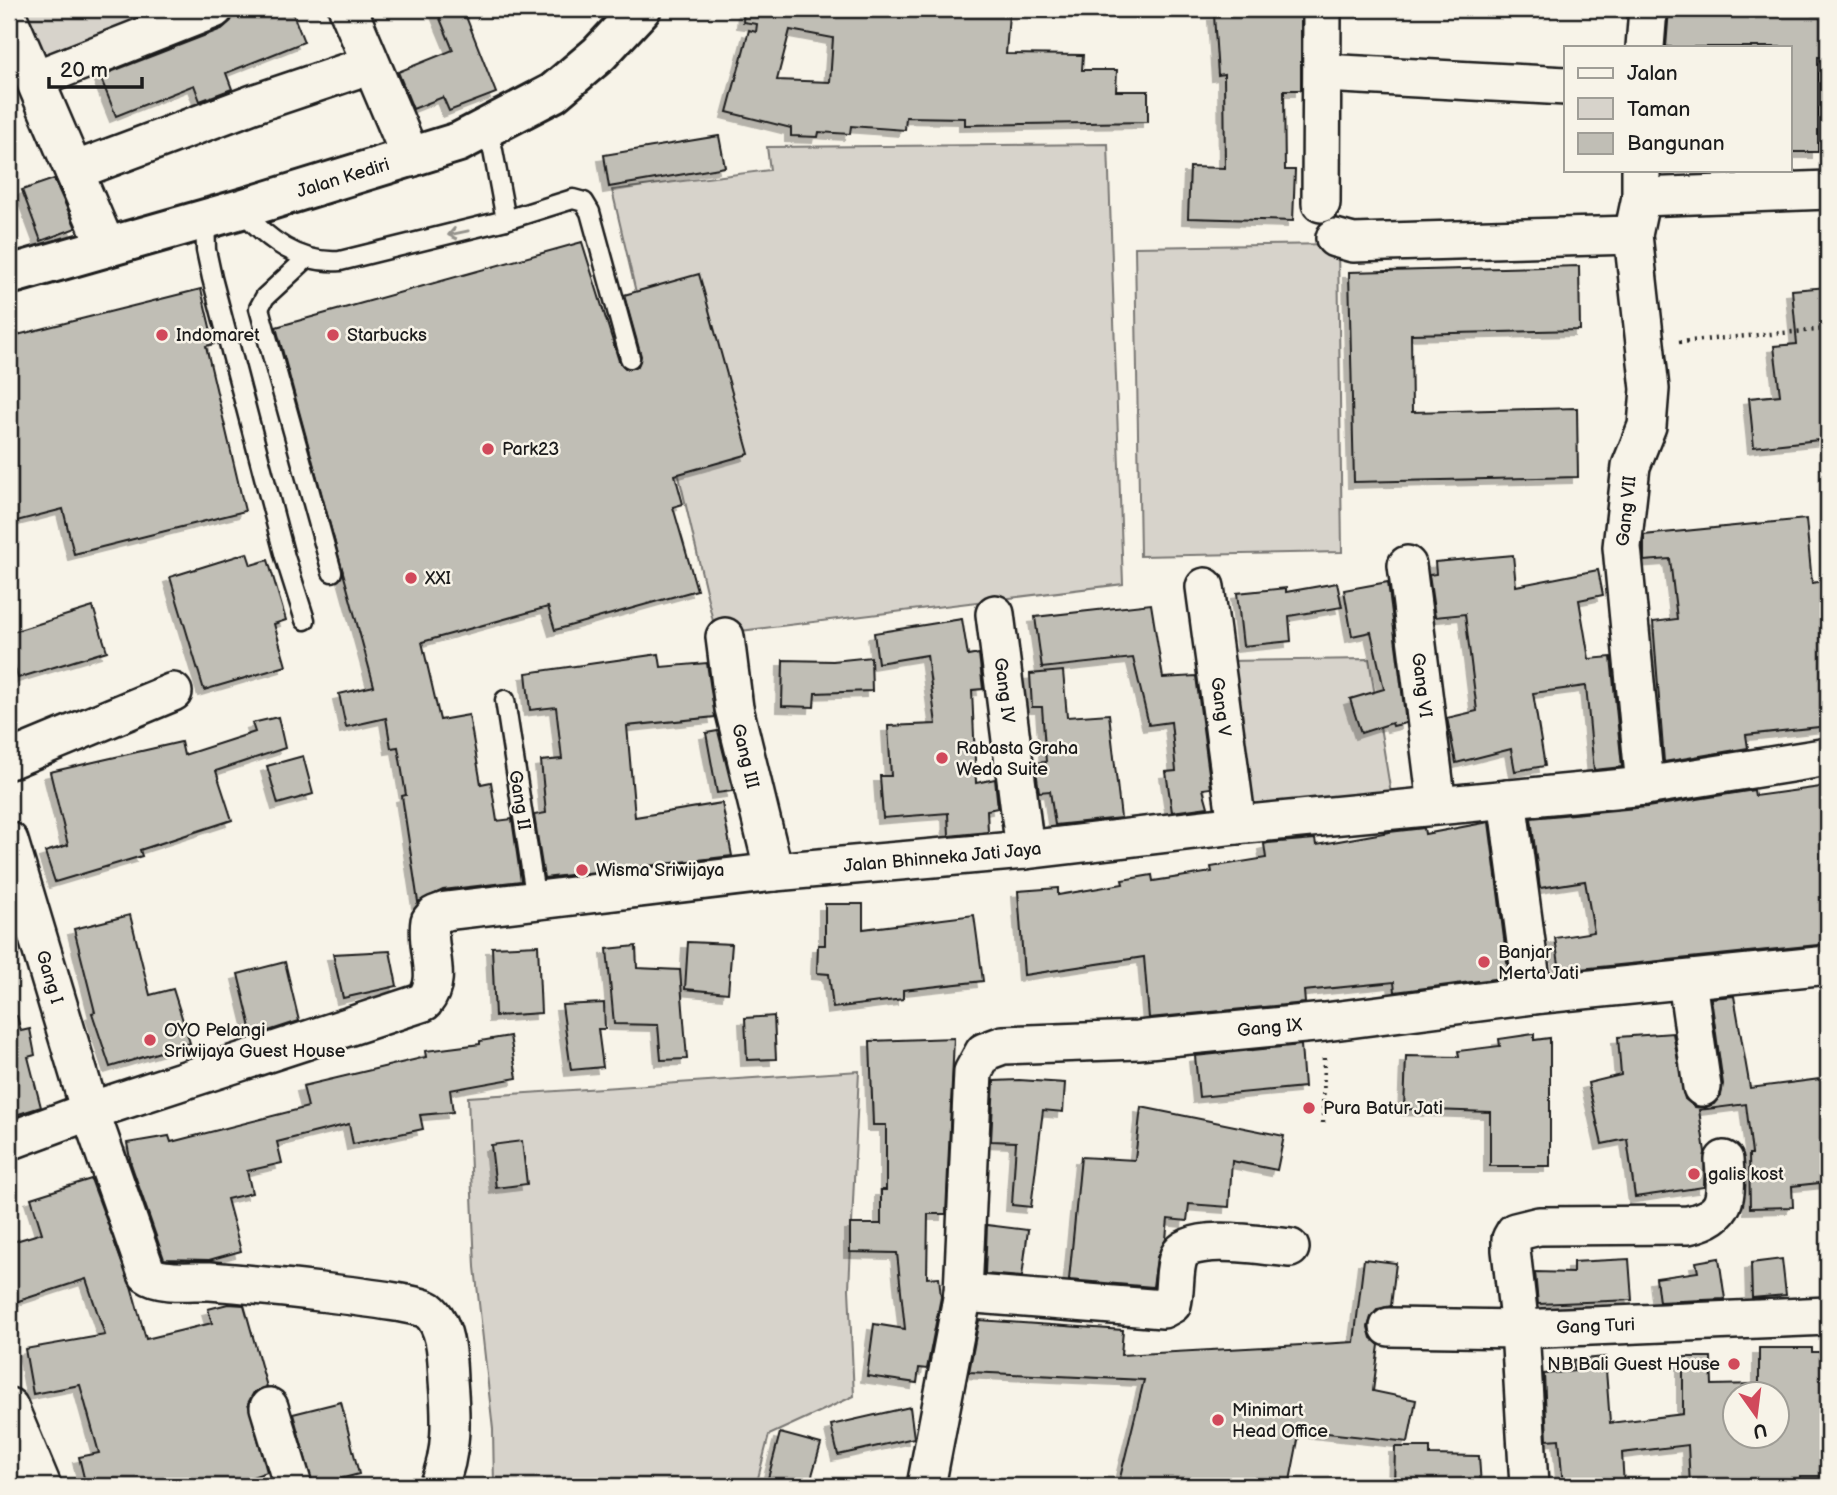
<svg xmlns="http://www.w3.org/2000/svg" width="1837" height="1495" viewBox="0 0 1837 1495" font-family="'Balsamiq Sans',sans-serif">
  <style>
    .green { fill: #d7d3cb; stroke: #7a7874; stroke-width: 2 }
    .building { fill: #c0beb5; stroke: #1c1c1c; stroke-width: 2; fill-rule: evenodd; filter: url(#shadow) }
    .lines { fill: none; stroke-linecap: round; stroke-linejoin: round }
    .service-casing { stroke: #1c1c1c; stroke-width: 23 }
    .minor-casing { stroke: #1c1c1c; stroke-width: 42 }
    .secondary-casing { stroke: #1c1c1c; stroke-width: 44 }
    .path { stroke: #1c1c1c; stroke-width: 4.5; stroke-dasharray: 2 5; stroke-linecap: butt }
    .service { stroke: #f7f3e8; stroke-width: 18 }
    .minor { stroke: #f7f3e8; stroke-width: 37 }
    .secondary { stroke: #f7f3e8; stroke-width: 38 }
    .oneway { stroke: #94928c }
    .poi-dot { fill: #d1495b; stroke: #f7f3e8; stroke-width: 2.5 }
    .labels { text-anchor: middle; stroke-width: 5; stroke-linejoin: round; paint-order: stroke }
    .street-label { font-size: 18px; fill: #1c1c1c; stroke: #f7f3e8 }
    .poi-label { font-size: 18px; fill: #1c1c1c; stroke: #f7f3e8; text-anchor: start }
  </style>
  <defs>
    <filter id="shadow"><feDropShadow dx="-6" dy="6" stdDeviation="0" flood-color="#0004"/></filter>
  </defs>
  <rect width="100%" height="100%" fill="#f7f3e8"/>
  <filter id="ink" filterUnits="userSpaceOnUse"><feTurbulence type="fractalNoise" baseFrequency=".0143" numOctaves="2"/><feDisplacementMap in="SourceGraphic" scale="14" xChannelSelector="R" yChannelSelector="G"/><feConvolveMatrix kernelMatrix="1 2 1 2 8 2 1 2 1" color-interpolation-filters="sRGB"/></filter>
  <g filter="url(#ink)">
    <!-- green -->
    <g class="green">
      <polygon points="21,9 193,9 44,67"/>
      <polygon points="1108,144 1123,584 716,634 612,190 770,170 767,147"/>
      <polygon points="1338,244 1342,552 1140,556 1135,247"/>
      <polygon points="1369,659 1392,800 1244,816 1226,661"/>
      <polygon points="859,1071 849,1289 854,1396 769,1435 756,1486 494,1486 493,1429 475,1267 468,1097"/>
    </g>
    <!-- building -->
    <g class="building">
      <polygon points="241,9 291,9 304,42 226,73 232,89 200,101 194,85 116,116 100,76 222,29 231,21 235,11"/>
      <polygon points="436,9 463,9 496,93 449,111 443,97 413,109 398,72 453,50"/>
      <path d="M744,9H957L1009,14L1006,54L1083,55L1082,70H1117L1116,91H1148V122L965,125V118L906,117L905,130L851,126L850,134L819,132L818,137L791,136V128L727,112L749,30L756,32L757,24L743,22ZM790,30L833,38L830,82L777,80Z"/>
      <polygon points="1282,9 1301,9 1301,90 1284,90 1285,170 1295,170 1293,221 1188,218 1190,167 1225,168 1224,74 1218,75 1214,15 1282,12"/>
      <polygon points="1669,9 1812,9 1812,15 1828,15 1828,57 1818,57 1818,152 1790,152 1790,47 1666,47"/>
      <polygon points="719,136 725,167 609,187 604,155"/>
      <polygon points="54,179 76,228 41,241 22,190"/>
      <polygon points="582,242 619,361 626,369 638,366 641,356 624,295 699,274 749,454 675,475 683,504 673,507 697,590 555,630 548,607 422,642 440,720 469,715 481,784 491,782 497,821 512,819 521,881 443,890 418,902 402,796 406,795 398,747 391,748 386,718 346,727 339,694 374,686 276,327"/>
      <polygon points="1579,266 1580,330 1411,334 1412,412 1577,408 1578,477 1354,482 1349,272"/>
      <polygon points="1828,287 1828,439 1754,447 1749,398 1780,395 1774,346 1797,344 1792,290"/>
      <polygon points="201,289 214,344 206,346 245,511 74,554 63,509 9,523 9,337"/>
      <polygon points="1806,519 1812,583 1828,580 1828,726 1746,735 1748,748 1664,762 1653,622 1677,619 1670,559 1644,561 1644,535"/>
      <polygon points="247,553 251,565 268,560 286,620 274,624 286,666 204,690 170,577"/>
      <polygon points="1513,555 1516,586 1598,570 1603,595 1579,600 1589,659 1611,657 1622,767 1594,770 1586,686 1533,693 1545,766 1515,771 1511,749 1456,763 1447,718 1477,711 1465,614 1435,617 1429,575 1436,574 1435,562"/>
      <polygon points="1388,582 1406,723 1393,726 1392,723 1361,733 1350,699 1384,689 1371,632 1352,636 1344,590"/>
      <polygon points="1337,583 1342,607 1289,616 1291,641 1243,646 1237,593 1286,588 1286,592"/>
      <polygon points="1151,604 1163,678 1196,676 1211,788 1203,789 1208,807 1172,812 1166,772 1176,771 1171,722 1149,725 1133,658 1042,668 1035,617"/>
      <polygon points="93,607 107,651 18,678 9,647 9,633"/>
      <polygon points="962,619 968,656 979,654 983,689 972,690 976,783 995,779 998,808 987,810 988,832 949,836 948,813 883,818 880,776 891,776 888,726 936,724 927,655 878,663 874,633"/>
      <polygon points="659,654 661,667 707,663 715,717 627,726 635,817 722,803 732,856 544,878 534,815 546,813 541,761 562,759 556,707 530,710 526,673"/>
      <polygon points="871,657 872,691 815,693 814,707 782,706 783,660 833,661"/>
      <polygon points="1063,671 1067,717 1109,714 1121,818 1055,825 1050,791 1039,792 1035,763 1046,762 1042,707 1032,707 1030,674"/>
      <polygon points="278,717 285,748 216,771 232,820 140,850 142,856 55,882 45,852 68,845 50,772 181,742 184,755 255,732 252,723"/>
      <polygon points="718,731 733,791 717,793 706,733"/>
      <polygon points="303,756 313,794 278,804 267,766"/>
      <polygon points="1828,786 1828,944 1560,971 1555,938 1594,932 1585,881 1540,888 1531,818 1647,807 1754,790 1755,796"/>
      <polygon points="1489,822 1509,977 1395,992 1394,982 1304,991 1305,1003 1149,1018 1144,957 1024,975 1018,891 1058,888 1058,895 1123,884 1122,880 1152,875 1153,881 1212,872 1211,867 1266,858 1264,844 1268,843 1315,839 1316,845 1389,832 1424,828 1425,834"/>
      <polygon points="825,904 863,904 863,929 974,915 983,981 903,990 903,999 833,1008 829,974 817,973 818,945 825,945"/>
      <polygon points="130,915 150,995 173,989 190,1043 110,1067 92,1013 95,1012 74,929"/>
      <polygon points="688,942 732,944 728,993 685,989"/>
      <polygon points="538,945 541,1013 495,1016 492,947"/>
      <polygon points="636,946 637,968 680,970 687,1059 661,1060 658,1025 614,1024 607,949"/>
      <polygon points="390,951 397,986 343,998 333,954"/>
      <polygon points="285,962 299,1021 253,1036 238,974"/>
      <polygon points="1734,996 1750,1088 1828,1078 1828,1182 1792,1186 1793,1207 1750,1208 1749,1154 1752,1154 1746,1104 1699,1110 1705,1152 1704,1187 1635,1197 1627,1139 1602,1144 1588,1083 1621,1075 1618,1037 1673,1033 1685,1099 1695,1107 1704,1108 1714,1104 1721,1095 1723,1084 1711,998"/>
      <polygon points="604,1003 605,1029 598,1029 603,1067 571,1070 562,1005"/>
      <polygon points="17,1016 21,1031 30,1029 35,1055 28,1057 41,1107 9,1117 9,1017"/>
      <polygon points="774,1016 776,1059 747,1060 745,1018"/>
      <polygon points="1534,1034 1534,1040 1550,1038 1550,1166 1490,1166 1490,1112 1404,1109 1406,1056 1459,1057 1458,1051 1500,1046 1499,1039"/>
      <polygon points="510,1036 517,1078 450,1090 453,1112 420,1115 423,1129 353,1144 349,1124 277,1142 282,1163 247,1171 252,1193 227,1199 241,1251 209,1260 164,1259 131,1164 127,1143 169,1136 171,1142 308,1107 303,1086 426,1057 425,1051 480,1044 480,1041"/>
      <polygon points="954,1038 946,1214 928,1214 927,1278 939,1277 941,1297 927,1369 919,1368 917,1383 867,1376 874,1324 905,1329 897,1253 850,1252 850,1224 881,1224 881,1190 886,1190 886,1125 873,1125 870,1041"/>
      <polygon points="1301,1045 1304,1087 1199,1097 1195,1056"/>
      <polygon points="1019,1080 1065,1083 1063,1112 1043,1110 1031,1207 1012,1205 1016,1142 991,1141 994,1081"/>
      <polygon points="1141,1107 1284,1136 1277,1170 1232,1161 1229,1207 1189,1204 1187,1221 1168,1219 1166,1239 1157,1257 1153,1287 1069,1280 1081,1157 1135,1160"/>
      <polygon points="522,1141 527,1184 496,1188 491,1145"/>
      <polygon points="91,1179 131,1286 146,1339 212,1323 208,1309 228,1304 244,1305 267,1387 254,1392 248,1403 267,1472 225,1486 86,1486 79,1457 99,1453 80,1385 33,1394 25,1349 105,1335 86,1279 9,1304 9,1243 42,1233 31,1198"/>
      <polygon points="987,1225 1028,1230 1022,1277 985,1274"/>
      <polygon points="1719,1258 1725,1299 1659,1302 1656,1278 1698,1272 1696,1262"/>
      <polygon points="1364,1259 1396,1263 1391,1306 1378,1309 1371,1317 1368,1327 1371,1338 1379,1345 1373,1391 1416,1400 1408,1442 1300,1430 1289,1486 1118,1486 1144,1380 969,1372 979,1320 1123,1330 1121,1355 1354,1342"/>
      <polygon points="1629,1259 1632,1300 1538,1304 1535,1272 1573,1273 1573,1262"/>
      <polygon points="1782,1259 1786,1295 1752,1298 1751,1263"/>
      <path d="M1759,1348H1812V1352H1828V1476H1800V1486H1690L1688,1445L1622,1453L1624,1486H1563L1559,1439L1547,1440L1544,1374L1574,1371L1573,1360L1605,1357L1610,1423L1683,1414V1357H1711L1712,1385L1759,1384ZM1735,1394H1777V1436H1735Z"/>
      <polygon points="341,1402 359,1474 313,1486 293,1414"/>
      <polygon points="910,1407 914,1438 838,1455 831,1425"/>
      <polygon points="780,1433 821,1444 809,1486 766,1486"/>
      <polygon points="1395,1447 1430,1447 1430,1455 1479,1456 1481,1486 1394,1486"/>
    </g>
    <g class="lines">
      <!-- service casing -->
      <g class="service-casing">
        <g id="service">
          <path d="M241,209C266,239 300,264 340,261L506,220L489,129"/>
          <polyline points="205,219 206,250 212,278 285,557 305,620"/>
          <polyline points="506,220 573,199 584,202 590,212 630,358"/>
          <polyline points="307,258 265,297 259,308 332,572"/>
          <polyline points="505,700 536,901"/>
        </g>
      </g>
      <!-- minor casing -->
      <g class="minor-casing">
        <g id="minor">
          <polyline points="348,9 411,158"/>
          <polyline points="9,20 106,246"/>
          <polyline points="1645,47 1648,9"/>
          <polyline points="1323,73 1566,86"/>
          <polyline points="36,79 214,9"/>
          <polyline points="1641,170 1641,197 1633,235 1650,389 1647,426 1631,466 1622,547 1645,786"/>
          <polyline points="74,171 253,104 369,65"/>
          <polyline points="1641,197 1828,190"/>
          <polyline points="1321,203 1322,9"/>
          <polyline points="1335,238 1353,243 1633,235"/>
          <path id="s1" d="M1407,565L1437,805"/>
          <path id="s2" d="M1205,587L1237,825"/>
          <path id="s3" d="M995,614L1025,850"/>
          <path id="s4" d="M725,637L734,708L774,872"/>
          <polyline points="9,760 173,692"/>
          <polyline points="1507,799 1533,995"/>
          <path id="s5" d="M9,841L90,1111L147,1274C162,1285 193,1280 210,1281C238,1283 415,1300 428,1310C447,1325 447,1359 448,1380C451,1416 453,1453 438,1486"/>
          <polyline points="1687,981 1702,1087"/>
          <path id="s6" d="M9,1141L90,1111L424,1002C444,978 425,949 430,921L435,915L446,911L774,872L1025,850L1237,825L1645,786L1828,757"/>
          <path d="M963,1293L1163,1309L1172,1304C1176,1289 1173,1270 1179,1256C1190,1232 1267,1246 1290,1248"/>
          <path d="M1389,1327L1520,1329L1511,1250V1239L1515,1232L1539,1226L1688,1225C1729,1216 1727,1197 1724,1160"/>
          <polyline points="9,1407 42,1486"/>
          <polyline points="269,1407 293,1486"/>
          <path id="s7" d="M926,1486L963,1293L973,1072L984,1052L1003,1045L1138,1040L1325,1022L1533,995L1828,965"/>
          <path id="s8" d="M1529,1486L1520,1329L1828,1316"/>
        </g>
      </g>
      <!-- secondary casing -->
      <g class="secondary-casing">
        <g id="secondary">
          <path id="s9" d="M9,275L241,209L459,142L553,93L599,54L641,9"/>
        </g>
      </g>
      <!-- path -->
      <g class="path">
        <polyline points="1679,342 1828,329"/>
        <polyline points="1323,1123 1324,1055"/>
      </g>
      <!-- service -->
      <use href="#service" class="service"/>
      <!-- minor -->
      <use href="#minor" class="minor"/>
      <!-- secondary -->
      <use href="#secondary" class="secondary"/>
    </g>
    <!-- one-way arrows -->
    <defs><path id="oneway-shaft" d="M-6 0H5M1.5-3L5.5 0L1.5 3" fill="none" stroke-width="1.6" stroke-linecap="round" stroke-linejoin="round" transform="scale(1.75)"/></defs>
    <use class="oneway" href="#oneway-shaft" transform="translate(458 233) rotate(168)"/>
  </g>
  <!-- markers -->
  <g class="poi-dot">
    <circle cx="162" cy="335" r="7"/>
    <circle cx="333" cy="335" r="7"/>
    <circle cx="488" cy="449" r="7"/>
    <circle cx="411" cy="578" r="7"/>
    <circle cx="942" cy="758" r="7"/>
    <circle cx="582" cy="870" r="7"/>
    <circle cx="1484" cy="962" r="7"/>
    <circle cx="150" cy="1040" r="7"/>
    <circle cx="1309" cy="1108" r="7"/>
    <circle cx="1694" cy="1174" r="7"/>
    <circle cx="1734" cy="1364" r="7"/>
    <circle cx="1218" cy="1420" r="7"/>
  </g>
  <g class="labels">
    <!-- street labels -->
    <g class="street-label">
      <text dy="6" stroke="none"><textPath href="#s9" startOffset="348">Jalan Kediri</textPath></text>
      <text transform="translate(1626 511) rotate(-84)" y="6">Gang VII</text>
      <text dy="6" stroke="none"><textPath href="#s1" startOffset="121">Gang VI</textPath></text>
      <text dy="6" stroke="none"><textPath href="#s3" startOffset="77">Gang IV</textPath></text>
      <text dy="6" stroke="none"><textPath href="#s2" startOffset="121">Gang V</textPath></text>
      <text dy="6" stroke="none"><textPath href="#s4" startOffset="121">Gang III</textPath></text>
      <text transform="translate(520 800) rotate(81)" y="6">Gang II</text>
      <text dy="6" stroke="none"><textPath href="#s6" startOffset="1040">Jalan Bhinneka Jati Jaya</textPath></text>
      <text dy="6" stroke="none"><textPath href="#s5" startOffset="142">Gang I</textPath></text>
      <text dy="6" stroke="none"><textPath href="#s7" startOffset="728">Gang IX</textPath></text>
      <text dy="6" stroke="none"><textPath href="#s8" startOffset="233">Gang Turi</textPath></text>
    </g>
    <!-- poi labels -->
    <g class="poi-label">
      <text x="176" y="341">Indomaret</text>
      <text x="347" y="341">Starbucks</text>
      <text x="502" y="455">Park23</text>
      <text x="425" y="584">XXI</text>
      <text x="956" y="754">Rabasta Graha<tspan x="956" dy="21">Weda Suite</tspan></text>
      <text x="596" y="876">Wisma Sriwijaya</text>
      <text x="1498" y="958">Banjar<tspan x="1498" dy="21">Merta Jati</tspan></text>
      <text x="164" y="1036">OYO Pelangi<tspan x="164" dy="21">Sriwijaya Guest House</tspan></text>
      <text x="1323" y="1114">Pura Batur Jati</text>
      <text x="1708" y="1180">galis kost</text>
      <text x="1720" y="1370" text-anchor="end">NB Bali Guest House</text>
      <text x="1232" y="1416">Minimart<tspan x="1232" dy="21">Head Office</tspan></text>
    </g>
  </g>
  <!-- margin -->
  <rect width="1837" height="1495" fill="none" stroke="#f7f3e8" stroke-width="35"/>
  <rect x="18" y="18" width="1802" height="1460" fill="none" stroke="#1c1c1c" stroke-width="2.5" filter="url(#ink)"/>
  <!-- legend -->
  <rect x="1564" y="46" width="228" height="126" fill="#f7f3e8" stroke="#9f9d96" stroke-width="2"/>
  <rect x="1578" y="68" width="35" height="10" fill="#f7f3e8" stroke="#9f9d96" stroke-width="2"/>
  <text x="1627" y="80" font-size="21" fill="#1c1c1c">Jalan</text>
  <rect x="1578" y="98" width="35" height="21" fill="#d7d3cb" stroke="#9f9d96" stroke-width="2"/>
  <text x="1627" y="116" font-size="21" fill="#1c1c1c">Taman</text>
  <rect x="1578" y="133" width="35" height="21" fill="#c0beb5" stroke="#9f9d96" stroke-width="2"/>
  <text x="1627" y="150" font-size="21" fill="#1c1c1c">Bangunan</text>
  <!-- north arrow -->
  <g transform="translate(1756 1415) rotate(166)"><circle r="33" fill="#f7f3e8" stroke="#9f9d96" stroke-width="2"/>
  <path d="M0-5L12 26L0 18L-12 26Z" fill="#d1495b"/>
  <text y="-10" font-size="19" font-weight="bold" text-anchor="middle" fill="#1c1c1c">U</text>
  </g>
  <!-- scale -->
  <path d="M49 77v10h93v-10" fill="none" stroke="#1c1c1c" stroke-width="3.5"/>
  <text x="60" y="77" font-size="21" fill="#1c1c1c" stroke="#f7f3e8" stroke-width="5" paint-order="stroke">20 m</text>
</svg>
